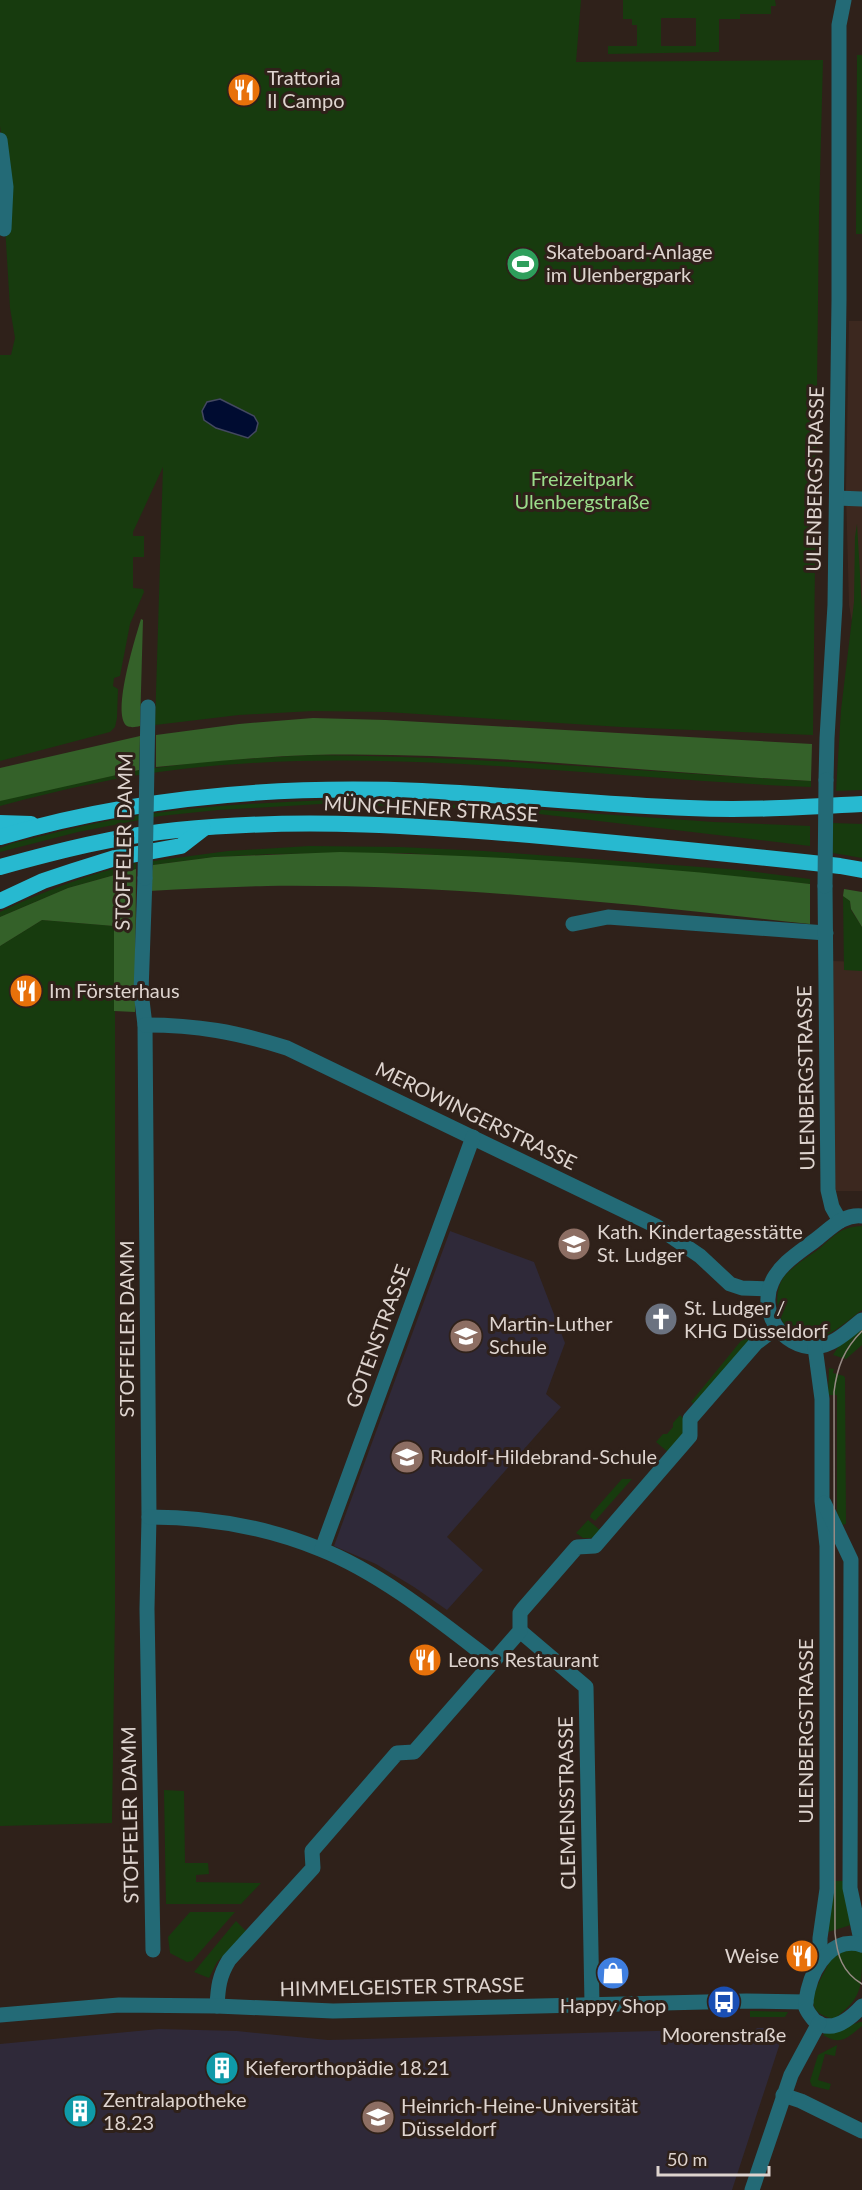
<svg xmlns="http://www.w3.org/2000/svg" width="862" height="2190" viewBox="0 0 862 2190" font-family="Lato,sans-serif">
  <style>
    .built { fill: #3c281f }
    .education { fill: #2f2939 }
    .green { fill: #173b0e; fill-rule: evenodd }
    .forest { fill: #346129 }
    .water { fill: #000c31; stroke: #434860; stroke-width: 1.5 }
    .lines { fill: none; stroke-linecap: round; stroke-linejoin: round }
    .minor { stroke: #236a76; stroke-width: 15 }
    .tertiary { stroke: #236a76; stroke-width: 15 }
    .trunk { stroke: #27b9d0; stroke-width: 16 }
    .tram { stroke: #968a84; stroke-width: 1.5 }
    .minor-bridge { stroke: #236a76; stroke-width: 15 }
    .tertiary-bridge { stroke: #236a76; stroke-width: 15 }
    .labels { text-anchor: middle; stroke-width: 6; stroke-linejoin: round; paint-order: stroke }
    .poi-label { font-size: 20px; fill: #ded4cf; stroke: #2f211a; text-anchor: start }
    .park-label { font-size: 20px; fill: #9bdd8b; stroke: #2f211a }
    .street-label { font-size: 20px; fill: #ded4cf; stroke: #2f211a }
  </style>
  <rect width="100%" height="100%" fill="#2f211a"/>
  <!-- built -->
  <g class="built">
    <polygon points="849,321 862,321 862,676 849,605 846,492"/>
    <polygon points="833,961 862,962 862,1191 834,1191"/>
  </g>
  <!-- education -->
  <g class="education">
    <polygon points="450,1231 534,1262 565,1343 546,1394 561,1407 447,1537 483,1570 447,1610 414,1587 376,1564 334,1546"/>
    <polygon points="757,2028 771,2028 781,2040 732,2190 0,2190 0,2044 159,2029 237,2031 328,2040 691,2030 700,2038 748,2037"/>
  </g>
  <!-- green -->
  <g class="green">
    <polygon points="0,0 581,0 576,62 823,60 819,214 813,735 621,727 387,712 313,711 239,715 155,725 163,467 133,532 133,536 144,536 144,557 133,557 133,588 143,589 144,592 130,624 120,676 114,678 113,686 118,689 117,718 115,727 110,732 0,761 0,355 11,355 15,338 10,308 5,226 8,187 0,126"/>
    <path d="M623,0H775L776,6H771V14H740V19H719V52L608,54V46H637V25H632V19H623ZM661,18H696V46H661Z"/>
    <polygon points="857,55 862,55 862,234 856,234"/>
    <polygon points="857,524 862,608 862,790 836,791 841,710 854,602 855,537"/>
    <path d="M310,755C478,756 644,772 811,781V787C602,779 391,745 182,769C120,776 60,790 0,806V801L9,798L139,770L209,761Z"/>
    <path d="M328,800L486,806L714,822L810,826V846L514,811L435,807L320,804L218,810L160,816L78,832L0,852V848L13,843C46,835 79,826 112,820C183,807 255,803 328,800Z"/>
    <polygon points="833,823 862,824 862,858 833,853"/>
    <polygon points="309,846 400,847 484,851 741,870 810,879 810,884 677,871 406,853 272,854 214,857 153,865 153,861 228,851"/>
    <path d="M136,863V869L68,888L0,917V912C44,891 89,874 136,863Z"/>
    <polygon points="843,896 850,901 851,910 862,927 862,971 844,970"/>
    <polygon points="42,920 115,926 115,1609 112,1823 0,1826 0,946"/>
    <path d="M862,1226V1310C848,1320 829,1339 810,1339C781,1338 769,1301 783,1278C789,1269 809,1256 819,1249C835,1235 840,1227 862,1226Z"/>
    <polygon points="862,1324 862,1345 846,1359 833,1355 838,1347"/>
    <polygon points="745,1336 751,1342 694,1404 691,1402"/>
    <polygon points="829,1368 834,1369 833,1373 844,1376 845,1378 846,1524 841,1525 837,1511 837,1395 828,1395"/>
    <polygon points="680,1415 683,1418 683,1434 668,1452 656,1442 663,1434 667,1434 673,1427 673,1423"/>
    <polygon points="622,1479 632,1479 595,1521 590,1517 591,1514"/>
    <polygon points="588,1520 600,1530 593,1538 583,1538 576,1533"/>
    <polygon points="164,1790 184,1791 185,1863 208,1863 209,1874 196,1875 196,1882 261,1883 241,1904 166,1904"/>
    <polygon points="834,1881 845,1881 854,1924 825,1933"/>
    <polygon points="190,1912 235,1912 192,1961 187,1962 170,1953 168,1937"/>
    <polygon points="236,1921 247,1932 217,1962 209,1978 194,1972"/>
    <path d="M852,1949L862,1953C862,1988 862,1998 834,2019C806,2013 811,1997 822,1976C826,1970 829,1960 835,1955C840,1951 846,1950 852,1949Z"/>
    <polygon points="750,2011 788,2012 785,2017 750,2017"/>
    <path d="M859,2022H862V2026C847,2038 841,2046 823,2035C831,2028 848,2027 859,2022Z"/>
    <polygon points="837,2045 835,2056 825,2054 818,2080 831,2084 829,2090 812,2086 810,2081 818,2055"/>
  </g>
  <!-- forest -->
  <g class="forest">
    <path d="M141,619L143,620L140,726C136,727 131,728 127,726C111,714 136,636 141,619Z"/>
    <path d="M313,718L386,720L812,744L811,779V781C644,772 477,751 310,755C259,757 207,762 156,767V735L239,724Z"/>
    <polygon points="140,736 139,770 0,801 0,768"/>
    <path d="M340,852C497,855 654,866 810,884V924C630,904 449,884 267,886C228,887 188,889 149,891L153,865L214,857Z"/>
    <polygon points="136,869 135,1012 114,1011 114,926 42,920 0,946 0,917 68,888"/>
    <polygon points="844,889 862,892 862,927 851,909 850,901 843,896"/>
  </g>
  <!-- water -->
  <polygon class="water" points="220,399 254,416 258,423 256,431 248,438 216,428 204,420 202,411 207,402"/>
  <g class="lines">
    <!-- minor -->
    <g class="minor">
      <polyline points="0,140 6,187 4,229"/>
      <polyline points="837,498 862,499"/>
      <polyline points="145,878 141,992 145,1025 149,1517 147,1609 153,1950"/>
      <polyline points="573,924 608,917 826,933"/>
      <path d="M145,1025C198,1025 236,1032 287,1048L656,1226L700,1256L730,1284L742,1288L769,1289"/>
      <path d="M149,1517C208,1517 266,1527 320,1549C381,1573 441,1622 493,1662"/>
      <polyline points="322,1549 473,1137"/>
      <polyline points="520,1631 586,1687 592,2004"/>
      <path d="M217,2006C218,1988 219,1976 229,1960L313,1868L312,1851L397,1753L414,1752L520,1631V1613L523,1609L577,1547L595,1546L690,1436V1419L756,1343L776,1328"/>
      <polyline points="0,2015 119,2005 217,2006 333,2011 746,2001 806,2002"/>
      <polyline points="783,2095 801,2101 862,2131"/>
    </g>
    <!-- tertiary -->
    <g class="tertiary">
      <polyline points="826,780 827,738 835,605 839,300 839,25 844,0"/>
      <polyline points="825,886 828,1190 832,1207 840,1221"/>
      <path d="M862,1216C844,1214 832,1227 818,1238C803,1250 780,1263 772,1282C758,1311 782,1348 815,1347C833,1346 848,1331 862,1320"/>
      <polyline points="815,1347 822,1399 822,1501 827,1546 827,1889 820,1938 820,1961"/>
      <polyline points="824,1503 851,1560 850,1888 862,1945"/>
      <path d="M862,1945C833,1936 814,1965 808,1990C807,1996 805,2002 806,2008C808,2013 811,2016 814,2020C831,2035 850,2019 862,2006"/>
      <polyline points="752,2190 791,2075 819,2023"/>
    </g>
    <!-- trunk -->
    <g class="trunk">
      <polyline points="0,823 31,824"/>
      <path d="M0,837C138,796 279,785 422,791C511,795 600,805 689,808C747,811 805,807 862,804"/>
      <path d="M0,867C58,851 116,836 177,830C302,817 427,826 552,837C648,846 744,855 840,866L862,870"/>
      <polyline points="0,901 43,881 73,871 115,858 181,846 203,829"/>
    </g>
    <!-- tram -->
    <path class="tram" d="M862,1331C844,1349 837,1367 834,1392L835,1933C837,1955 842,1972 862,1984"/>
    <!-- minor-bridge -->
    <polyline class="minor-bridge" points="145,878 148,707"/>
    <!-- tertiary-bridge -->
    <polyline class="tertiary-bridge" points="825,886 826,780"/>
  </g>
  <!-- icons -->
  <defs>
    <g id="restaurant-disc" transform="scale(1.725)"><circle r="9.5" fill="#e8710a" stroke="#2f211a"/><path d="M-5-6h1v4h1v-4h1v4h1v-4h1v5L-1.5 .5V6h-2V.5L-5-1ZM5-6V6H3V1.5H1.5Q1.5-4 5-6Z" fill="#fff"/></g>
    <g id="stadium-disc" transform="scale(1.725)"><circle r="9.5" fill="#2e9e5b" stroke="#2f211a"/><path d="M0-5a6.5 5 0 1 0 0 10a6.5 5 0 1 0 0-10ZM-3.5-1.8h7v3.6h-7Z" fill="#fff"/></g>
    <g id="school-disc" transform="scale(1.725)"><circle r="9.5" fill="#8d6e63" stroke="#2f211a"/><path d="M0-5L7-2L0 1L-7-2ZM-4 1L0 2.5L4 1V4Q0 6-4 4Z" fill="#fff"/></g>
    <g id="church-disc" transform="scale(1.725)"><circle r="9.5" fill="#6b7280" stroke="#2f211a"/><path d="M-1.2-6h2.4v3.5h3.3v2.4h-3.3V6h-2.4V-.1h-3.3v-2.4h3.3Z" fill="#fff"/></g>
    <g id="shop-disc" transform="scale(1.725)"><circle r="9.5" fill="#3f7fe0" stroke="#2f211a"/><path d="M-5-2.5h2.3a2.7 3.5 0 0 1 5.4 0H5L5.5 6h-11ZM-1.5-2.5h3a1.5 2.3 0 0 0-3 0Z" fill="#fff"/></g>
    <g id="bus-disc" transform="scale(1.725)"><circle r="9.5" fill="#1a4fb4" stroke="#2f211a"/><path d="M-5-6H5V4H4V6H2V4H-2V6H-4V4H-5ZM-3.5-4V0h7V-4ZM-3.5 1.2v1.5H-2V1.2ZM2 1.2v1.5H3.5V1.2Z" fill="#fff"/></g>
    <g id="building-disc" transform="scale(1.725)"><circle r="9.5" fill="#0f9aa8" stroke="#2f211a"/><path d="M-4-6H4V6H1V3H-1V6H-4ZM-2.5-4.3h1.7v1.8h-1.7ZM.8-4.3h1.7v1.8H.8ZM-2.5-1h1.7V.8h-1.7ZM.8-1h1.7V.8H.8Z" fill="#fff"/></g>
    <g id="university-disc" transform="scale(1.725)"><circle r="9.5" fill="#8d6e63" stroke="#2f211a"/><path d="M0-5L7-2L0 1L-7-2ZM-4 1L0 2.5L4 1V4Q0 6-4 4Z" fill="#fff"/></g>
  </defs>
  <g fill-rule="evenodd">
    <use href="#restaurant-disc" x="244" y="90"/>
    <use href="#stadium-disc" x="523" y="264"/>
    <use href="#restaurant-disc" x="26" y="991"/>
    <use href="#school-disc" x="574" y="1244"/>
    <use href="#church-disc" x="661" y="1319"/>
    <use href="#school-disc" x="466" y="1336"/>
    <use href="#school-disc" x="407" y="1457"/>
    <use href="#restaurant-disc" x="425" y="1660"/>
    <use href="#restaurant-disc" x="802" y="1956"/>
    <use href="#shop-disc" x="613" y="1973"/>
    <use href="#bus-disc" x="724" y="2002"/>
    <use href="#building-disc" x="222" y="2068"/>
    <use href="#building-disc" x="80" y="2111"/>
    <use href="#university-disc" x="378" y="2117"/>
  </g>
  <g class="labels">
    <!-- poi labels -->
    <g class="poi-label">
      <text x="267" y="85">Trattoria<tspan x="267" dy="23">Il Campo</tspan></text>
      <text x="546" y="259">Skateboard-Anlage<tspan x="546" dy="23">im Ulenbergpark</tspan></text>
      <text x="49" y="998">Im Försterhaus</text>
      <text x="597" y="1239">Kath. Kindertagesstätte<tspan x="597" dy="23">St. Ludger</tspan></text>
      <text x="684" y="1315">St. Ludger /<tspan x="684" dy="23">KHG Düsseldorf</tspan></text>
      <text x="489" y="1331">Martin-Luther<tspan x="489" dy="23">Schule</tspan></text>
      <text x="430" y="1464">Rudolf-Hildebrand-Schule</text>
      <text x="448" y="1667">Leons Restaurant</text>
      <text x="779" y="1963" text-anchor="end">Weise</text>
      <text x="613" y="2013" text-anchor="middle">Happy Shop</text>
      <text x="724" y="2042" text-anchor="middle">Moorenstraße</text>
      <text x="245" y="2075">Kieferorthopädie 18.21</text>
      <text x="103" y="2107">Zentralapotheke<tspan x="103" dy="23">18.23</tspan></text>
      <text x="401" y="2113">Heinrich-Heine-Universität<tspan x="401" dy="23">Düsseldorf</tspan></text>
    </g>
    <!-- park labels -->
    <g class="park-label">
      <text x="582" y="486">Freizeitpark<tspan x="582" dy="23">Ulenbergstraße</tspan></text>
    </g>
    <!-- street labels -->
    <g class="street-label">
      <text transform="translate(815 479) rotate(-89)" y="7">ULENBERGSTRASSE</text>
      <text transform="translate(431 809) rotate(3)" y="7">MÜNCHENER STRASSE</text>
      <text transform="translate(124 842) rotate(-89)" y="7">STOFFELER DAMM</text>
      <text transform="translate(806 1078) rotate(-91)" y="7">ULENBERGSTRASSE</text>
      <text transform="translate(476 1116) rotate(26)" y="7">MEROWINGERSTRASSE</text>
      <text transform="translate(127 1329) rotate(-90)" y="7">STOFFELER DAMM</text>
      <text transform="translate(378 1336) rotate(-70)" y="7">GOTENSTRASSE</text>
      <text transform="translate(806 1731) rotate(-90)" y="7">ULENBERGSTRASSE</text>
      <text transform="translate(567 1803) rotate(-91)" y="7">CLEMENSSTRASSE</text>
      <text transform="translate(130 1815) rotate(-91)" y="7">STOFFELER DAMM</text>
      <text transform="translate(402 1987) rotate(-1)" y="7">HIMMELGEISTER STRASSE</text>
    </g>
  </g>
  <!-- scale -->
  <path d="M658 2166v9h111v-9" fill="none" stroke="#ded4cf" stroke-width="3"/>
  <text x="667" y="2166" font-size="18" fill="#ded4cf" stroke="#2f211a" stroke-width="4.5" paint-order="stroke">50 m</text>
</svg>
